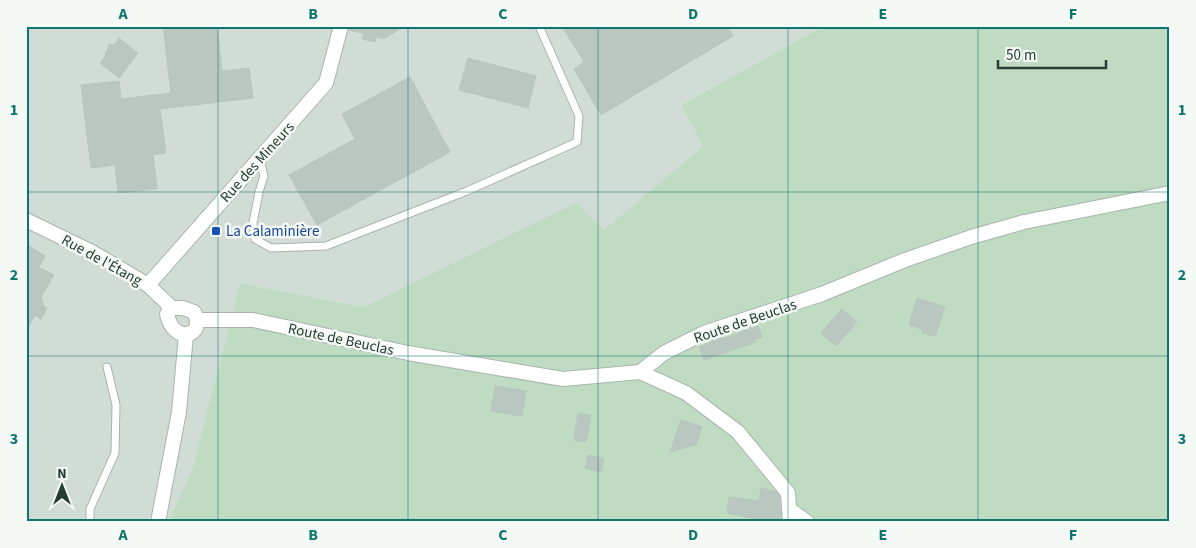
<svg xmlns="http://www.w3.org/2000/svg" width="1196" height="548" viewBox="0 0 1196 548" font-family="'Source Sans 3',sans-serif">
  <style>
    .built { fill: #d2dcd6 }
    .green { fill: #bfdcc3 }
    .building { fill: #b9c7c0; stroke: #b7c6be }
    .lines { fill: none; stroke-linecap: round; stroke-linejoin: round }
    .lane-casing { stroke: #a7b5ae; stroke-width: 9 }
    .street-casing { stroke: #a7b5ae; stroke-width: 16 }
    .lane { stroke: #fff; stroke-width: 7 }
    .street { stroke: #fff; stroke-width: 14 }
    .grid { fill: none; stroke: #0f766e; stroke-width: 1; stroke-opacity: 0.55 }
    .transit-dot { fill: #1a4fb4; stroke: #f4f9f6; stroke-width: 2 }
    .labels { text-anchor: middle; stroke-width: 5; stroke-linejoin: round; paint-order: stroke }
    .street-label { font-size: 15px; fill: #253d33; stroke: #f4f9f6 }
    .transit-label { font-size: 15px; fill: #164399; stroke: #f4f9f6; text-anchor: start }
    .neatline { fill: none; stroke: #0f766e; stroke-width: 2 }
    .grid-label { font-size: 16px; text-anchor: middle; font-weight: bold; fill: #0f766e }
  </style>
  <rect width="100%" height="100%" fill="#e4ede8"/>
  <!-- built -->
  <polygon class="built" points="26,26 824,26 681,105 703,146 604,231 576,204 363,307 240,283 192,470 168,522 26,522"/>
  <!-- green -->
  <polygon class="green" points="824,26 1170,26 1170,522 168,522 192,470 240,283 363,307 576,203 604,230 703,146 681,105"/>
  <!-- building -->
  <g class="building">
    <polygon points="163,26 217,26 222,71 249,68 253,98 160,109 166,153 153,155 157,189 118,193 115,165 91,168 81,85 119,81 121,99 171,93"/>
    <polygon points="351,26 404,26 384,39 376,37 375,42 362,39 364,34 350,30"/>
    <polygon points="562,26 727,26 733,36 601,115 574,69 584,62"/>
    <polygon points="119,38 138,53 119,78 100,63 106,55 105,53 108,49 108,45 115,44"/>
    <polygon points="468,58 536,76 528,108 459,90"/>
    <polygon points="410,77 450,152 317,225 289,175 355,139 342,114"/>
    <polygon points="26,244 45,256 39,267 54,275 41,297 44,307 47,308 41,319 35,315 26,331"/>
    <polygon points="917,298 945,307 935,336 922,333 923,329 909,325"/>
    <polygon points="842,309 857,322 836,346 821,333"/>
    <polygon points="758,326 762,337 755,339 756,342 704,360 699,347 713,342 712,340 722,336 723,339"/>
    <polygon points="495,386 526,391 522,416 491,411"/>
    <polygon points="578,413 591,415 586,442 574,440"/>
    <polygon points="681,420 702,427 696,445 670,452"/>
    <polygon points="588,455 604,459 601,472 585,468"/>
    <polygon points="761,488 776,492 779,496 781,522 757,519 727,513 729,497 759,501"/>
  </g>
  <g class="lines">
    <!-- lane casing -->
    <g class="lane-casing">
      <g id="lane">
        <polyline points="260,160 264,176 259,192 253,223 255,239 271,248 326,246 467,191 577,142 579,116 539,26"/>
        <polyline points="90,522 90,509 115,453 116,405 107,367"/>
      </g>
    </g>
    <!-- street casing -->
    <g class="street-casing">
      <g id="street">
        <polyline points="26,220 92,252 148,285 172,308"/>
        <polyline points="148,285 326,83 341,26"/>
        <path d="M172,308H183L194,312C207,337 173,345 167,314Z"/>
        <polyline points="198,320 253,320 408,353 563,379 640,372 664,353 704,333 822,294 905,260 971,237 1024,222 1170,193"/>
        <polyline points="640,372 686,393 738,432 788,493 790,522"/>
        <polyline points="789,509 807,522"/>
        <polyline points="158,522 179,412 186,335"/>
      </g>
    </g>
    <!-- lane -->
    <use href="#lane" class="lane"/>
    <!-- street -->
    <use href="#street" class="street"/>
  </g>
  <!-- grid -->
  <path class="grid" d="M218,26V522M408,26V522M598,26V522M788,26V522M978,26V522M26,192H1170M26,356H1170"/>
  <!-- markers -->
  <rect class="transit-dot" x="211" y="226" width="10" height="10" rx="2.5"/>
  <g class="labels">
    <!-- street labels -->
    <g class="street-label">
      <text transform="translate(257 162) rotate(-48)" y="5">Rue des Mineurs</text>
      <text transform="translate(102 260) rotate(29)" y="5">Rue de l'Étang</text>
      <text transform="translate(745 321) rotate(-19)" y="5">Route de Beuclas</text>
      <text transform="translate(341 339) rotate(12)" y="5">Route de Beuclas</text>
    </g>
    <!-- transit labels -->
    <g class="transit-label">
      <text x="226" y="236">La Calaminière</text>
    </g>
  </g>
  <!-- border -->
  <rect width="1196" height="548" fill="none" stroke="#f4f9f6" stroke-width="55"/>
  <!-- north arrow -->
  <g transform="translate(62 486)" stroke="#f4f9f6" stroke-width="4" paint-order="stroke">
  <path d="M0-4L9 19L0 12L-9 19Z" fill="#253d33"/>
  <text y="-8" font-size="14" font-weight="bold" text-anchor="middle" fill="#253d33">N</text>
  </g>
  <!-- scale -->
  <path d="M998 60v8h108v-8" fill="none" stroke="#253d33" stroke-width="2.5"/>
  <text x="1006" y="60" font-size="15" fill="#253d33" stroke="#f4f9f6" stroke-width="4" paint-order="stroke">50 m</text>
  <rect x="28" y="28" width="1140" height="492" class="neatline"/>
  <g class="grid-label">
    <text x="123" y="19">A</text>
    <text x="313" y="19">B</text>
    <text x="503" y="19">C</text>
    <text x="693" y="19">D</text>
    <text x="883" y="19">E</text>
    <text x="1073" y="19">F</text>
    <text x="14" y="115">1</text>
    <text x="1182" y="115">1</text>
    <text x="14" y="280">2</text>
    <text x="1182" y="280">2</text>
    <text x="14" y="444">3</text>
    <text x="1182" y="444">3</text>
    <text x="123" y="540">A</text>
    <text x="313" y="540">B</text>
    <text x="503" y="540">C</text>
    <text x="693" y="540">D</text>
    <text x="883" y="540">E</text>
    <text x="1073" y="540">F</text>
  </g>
</svg>
